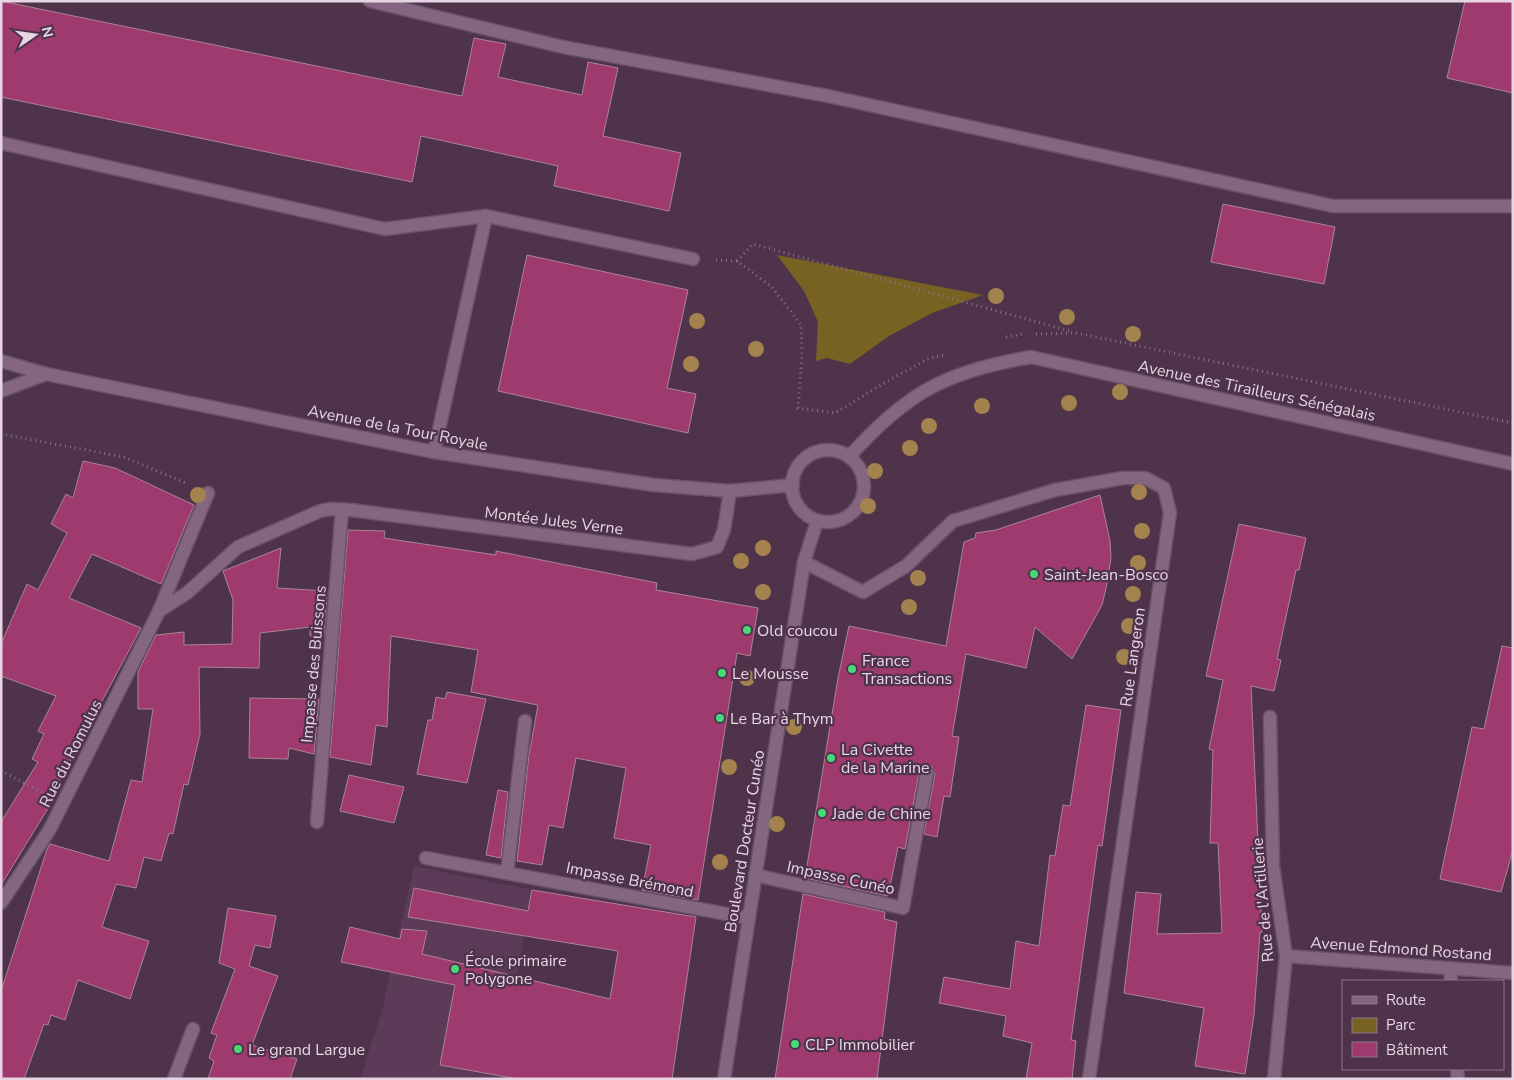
<svg xmlns="http://www.w3.org/2000/svg" width="1514" height="1080" viewBox="0 0 1514 1080" font-family="'Nunito Sans',sans-serif">
  <style>
    .built { fill: #5c3b58 }
    .green { fill: #776222 }
    .building { fill: #9e3a6e; stroke: #ac8495 }
    .lines { fill: none; stroke-linecap: round; stroke-linejoin: round }
    .lane-casing { stroke: #695267; stroke-width: 15 }
    .street-casing { stroke: #695267; stroke-width: 15 }
    .secondary-casing { stroke: #695267; stroke-width: 15 }
    .path { stroke: #897186; stroke-width: 3; stroke-dasharray: 1 4; stroke-linecap: butt }
    .lane { stroke: #856681; stroke-width: 12 }
    .street { stroke: #856681; stroke-width: 12 }
    .secondary { stroke: #856681; stroke-width: 12 }
    .tree { fill: #a3824d }
    .poi-dot { fill: #48d779; stroke: #4e334b; stroke-width: 2 }
    .labels { text-anchor: middle; stroke-width: 4.5; stroke-linejoin: round; paint-order: stroke }
    .street-label { font-size: 16px; fill: #e7d5e4; stroke: #4e334b }
    .poi-label { font-size: 16px; fill: #e7d5e4; stroke: #4e334b; text-anchor: start }
  </style>
  <rect width="100%" height="100%" fill="#4e334b"/>
  <!-- built -->
  <polygon class="built" points="414,866 532,890 513,999 525,1079 360,1079 382,1011"/>
  <!-- green -->
  <polygon class="green" points="777,255 983,295 932,313 889,336 850,364 827,358 816,361 818,322 804,291"/>
  <!-- building -->
  <g class="building">
    <polygon points="1,1 462,96 474,38 506,44 498,77 582,95 588,62 618,68 603,136 681,153 669,211 554,186 558,166 421,136 412,182 1,97"/>
    <polygon points="1465,1 1513,1 1513,93 1447,78"/>
    <polygon points="1223,204 1335,227 1324,284 1211,262"/>
    <polygon points="527,255 688,290 667,388 696,394 688,433 498,391"/>
    <polygon points="83,461 115,468 194,505 161,584 92,554 69,598 141,628 47,804 50,805 1,885 1,822 38,762 32,759 44,734 38,731 56,696 1,676 1,644 27,584 38,590 67,533 51,524 66,494 73,498"/>
    <polygon points="1100,495 1110,541 1111,558 1107,584 1102,605 1072,659 1035,627 1026,668 966,654 952,736 959,737 950,797 944,796 937,837 924,834 935,774 932,767 925,765 919,772 905,849 898,847 888,896 805,878 838,678 849,626 946,646 964,542 975,538 976,533 996,530"/>
    <polygon points="1239,524 1306,538 1299,570 1296,570 1277,659 1281,660 1274,691 1251,686 1262,932 1260,932 1254,1015 1245,1074 1195,1066 1204,1008 1124,993 1136,892 1161,894 1157,934 1222,933 1218,843 1210,843 1213,750 1209,749 1223,680 1206,676"/>
    <polygon points="348,530 385,531 384,538 496,555 496,551 657,583 656,590 758,608 750,656 737,653 698,900 642,890 651,845 614,838 626,768 576,758 563,828 549,825 542,865 517,861 529,755 538,705 471,692 478,650 391,636 387,727 376,725 371,765 330,757"/>
    <polygon points="281,548 277,588 327,591 324,636 310,636 310,627 260,633 259,668 199,667 200,734 188,785 184,784 173,834 169,833 161,861 144,857 136,888 116,884 102,927 149,941 130,999 78,980 65,1020 51,1015 48,1025 44,1024 24,1079 1,1079 1,991 47,849 50,844 109,861 131,780 142,782 153,709 138,709 138,672 156,635 184,632 184,645 232,644 233,600 223,571"/>
    <polygon points="1502,646 1513,648 1513,850 1501,892 1440,879 1472,727 1484,729"/>
    <polygon points="447,692 486,699 467,783 417,774 428,720 432,720 436,697 445,699"/>
    <polygon points="250,698 319,699 314,754 289,748 288,759 249,758"/>
    <polygon points="1086,705 1121,710 1102,846 1098,845 1071,1040 1076,1041 1072,1079 1026,1079 1032,1043 1003,1036 1006,1016 939,1003 944,977 1010,989 1016,941 1039,946 1050,855 1055,856 1063,805 1070,806"/>
    <polygon points="349,775 404,787 394,823 340,811"/>
    <polygon points="498,790 508,792 501,858 486,855"/>
    <polygon points="414,888 528,911 532,890 696,917 672,1079 518,1079 440,1065 455,985 341,962 350,927 400,939 402,929 427,931 422,954 610,999 618,951 408,917"/>
    <polygon points="803,894 885,912 884,919 897,922 877,1079 775,1079"/>
    <polygon points="228,908 276,916 270,948 255,945 249,966 278,976 252,1045 297,1059 290,1079 208,1079 214,1061 209,1058 217,1035 211,1033 235,969 219,963"/>
  </g>
  <g class="lines">
    <!-- lane casing -->
    <g class="lane-casing">
      <g id="lane">
        <polyline points="370,1 563,47 828,96 1333,206 1513,206"/>
        <polyline points="1,143 385,229 486,216"/>
        <polyline points="434,452 486,216 693,259"/>
        <polyline points="755,875 903,908 927,773"/>
      </g>
    </g>
    <!-- street casing -->
    <g class="street-casing">
      <g id="street">
        <polyline points="1,391 46,374"/>
        <polyline points="804,562 863,592 906,566 953,521 1055,490 1123,478 1145,478 1164,488 1170,513 1089,1079"/>
        <polyline points="159,611 187,593 238,547 320,511 330,509 351,510 692,554 717,547 724,530 730,491"/>
        <polyline points="1270,717 1273,866 1286,956 1274,1079"/>
        <polyline points="317,822 342,509"/>
        <polyline points="426,858 748,918"/>
        <polyline points="507,873 525,721"/>
        <polyline points="1,903 50,829 159,611 208,493"/>
        <polyline points="1286,956 1513,973"/>
        <polyline points="1450,968 1451,981"/>
        <polyline points="1457,1069 1458,1079"/>
        <polyline points="174,1079 193,1029"/>
      </g>
    </g>
    <!-- secondary casing -->
    <g class="secondary-casing">
      <g id="secondary">
        <polyline points="1,361 46,374 434,452 654,485 730,491 793,485"/>
        <circle cx="828" cy="486" r="36"/>
        <path d="M849,457C906,393 946,371 1031,357L1513,464"/>
        <polyline points="724,1079 804,562 817,521"/>
      </g>
    </g>
    <!-- path -->
    <g class="path">
      <polyline points="716,260 737,261 772,287 801,325 802,354 798,408 835,413 891,379 928,359 943,355"/>
      <polyline points="737,261 753,244 1070,331"/>
      <polyline points="1036,334 1076,333 1513,423"/>
      <polyline points="1006,337 1022,334"/>
      <polyline points="1,434 124,457 188,484"/>
      <polyline points="1131,576 1140,577"/>
      <polyline points="1,771 43,793"/>
    </g>
    <!-- lane -->
    <use href="#lane" class="lane"/>
    <!-- street -->
    <use href="#street" class="street"/>
    <!-- secondary -->
    <use href="#secondary" class="secondary"/>
  </g>
  <!-- trees -->
  <g class="tree">
    <circle cx="996" cy="296" r="8"/>
    <circle cx="1067" cy="317" r="8"/>
    <circle cx="697" cy="321" r="8"/>
    <circle cx="1133" cy="334" r="8"/>
    <circle cx="756" cy="349" r="8"/>
    <circle cx="691" cy="364" r="8"/>
    <circle cx="1120" cy="392" r="8"/>
    <circle cx="1069" cy="403" r="8"/>
    <circle cx="982" cy="406" r="8"/>
    <circle cx="929" cy="426" r="8"/>
    <circle cx="910" cy="448" r="8"/>
    <circle cx="875" cy="471" r="8"/>
    <circle cx="1139" cy="492" r="8"/>
    <circle cx="198" cy="495" r="8"/>
    <circle cx="868" cy="506" r="8"/>
    <circle cx="1142" cy="531" r="8"/>
    <circle cx="763" cy="548" r="8"/>
    <circle cx="741" cy="561" r="8"/>
    <circle cx="1138" cy="563" r="8"/>
    <circle cx="918" cy="578" r="8"/>
    <circle cx="763" cy="592" r="8"/>
    <circle cx="1133" cy="594" r="8"/>
    <circle cx="909" cy="607" r="8"/>
    <circle cx="1129" cy="626" r="8"/>
    <circle cx="1124" cy="657" r="8"/>
    <circle cx="747" cy="678" r="8"/>
    <circle cx="794" cy="727" r="8"/>
    <circle cx="729" cy="767" r="8"/>
    <circle cx="777" cy="824" r="8"/>
    <circle cx="720" cy="862" r="8"/>
  </g>
  <!-- markers -->
  <g class="poi-dot">
    <circle cx="1034" cy="574" r="5"/>
    <circle cx="747" cy="630" r="5"/>
    <circle cx="852" cy="669" r="5"/>
    <circle cx="722" cy="673" r="5"/>
    <circle cx="720" cy="718" r="5"/>
    <circle cx="831" cy="758" r="5"/>
    <circle cx="822" cy="813" r="5"/>
    <circle cx="455" cy="969" r="5"/>
    <circle cx="795" cy="1044" r="5"/>
    <circle cx="238" cy="1049" r="5"/>
  </g>
  <g class="labels">
    <!-- street labels -->
    <g class="street-label">
      <text transform="translate(1257 390) rotate(12)" y="6">Avenue des Tirailleurs Sénégalais</text>
      <text transform="translate(398 427) rotate(11)" y="6">Avenue de la Tour Royale</text>
      <text transform="translate(554 520) rotate(7)" y="6">Montée Jules Verne</text>
      <text transform="translate(1132 657) rotate(-82)" y="6">Rue Langeron</text>
      <text transform="translate(313 664) rotate(-85)" y="6">Impasse des Buissons</text>
      <text transform="translate(70 753) rotate(-63)" y="6">Rue du Romulus</text>
      <text transform="translate(744 841) rotate(-81)" y="6">Boulevard Docteur Cunéo</text>
      <text transform="translate(841 877) rotate(12)" y="6">Impasse Cunéo</text>
      <text transform="translate(630 879) rotate(11)" y="6">Impasse Brémond</text>
      <text transform="translate(1262 900) rotate(-95)" y="6">Rue de l'Artillerie</text>
      <text transform="translate(1401 948) rotate(4)" y="6">Avenue Edmond Rostand</text>
    </g>
    <!-- poi labels -->
    <g class="poi-label">
      <text x="1044" y="580">Saint-Jean-Bosco</text>
      <text x="757" y="636">Old coucou</text>
      <text x="862" y="666">France<tspan x="862" dy="18">Transactions</tspan></text>
      <text x="732" y="679">Le Mousse</text>
      <text x="730" y="724">Le Bar à Thym</text>
      <text x="841" y="755">La Civette<tspan x="841" dy="18">de la Marine</tspan></text>
      <text x="832" y="819">Jade de Chine</text>
      <text x="465" y="966">École primaire<tspan x="465" dy="18">Polygone</tspan></text>
      <text x="805" y="1050">CLP Immobilier</text>
      <text x="248" y="1055">Le grand Largue</text>
    </g>
  </g>
  <!-- border -->
  <rect width="1514" height="1080" fill="none" stroke="#e7d5e4" stroke-width="5"/>
  <!-- legend -->
  <rect x="1342" y="980" width="162" height="90" fill="#4e334b" stroke="#8b7488"/>
  <rect x="1352" y="996" width="25" height="8" fill="#856681" stroke="#8b7488"/>
  <text x="1386" y="1005" font-size="15" fill="#e7d5e4">Route</text>
  <rect x="1352" y="1018" width="25" height="15" fill="#776222" stroke="#8b7488"/>
  <text x="1386" y="1030" font-size="15" fill="#e7d5e4">Parc</text>
  <rect x="1352" y="1042" width="25" height="15" fill="#9e3a6e" stroke="#8b7488"/>
  <text x="1386" y="1055" font-size="15" fill="#e7d5e4">Bâtiment</text>
  <!-- north arrow -->
  <g transform="translate(35 35) rotate(77)" stroke="#4e334b" stroke-width="4" paint-order="stroke">
  <path d="M0-4L9 19L0 12L-9 19Z" fill="#e7d5e4"/>
  <text y="-8" font-size="14" font-weight="bold" text-anchor="middle" fill="#e7d5e4">N</text>
  </g>
</svg>
